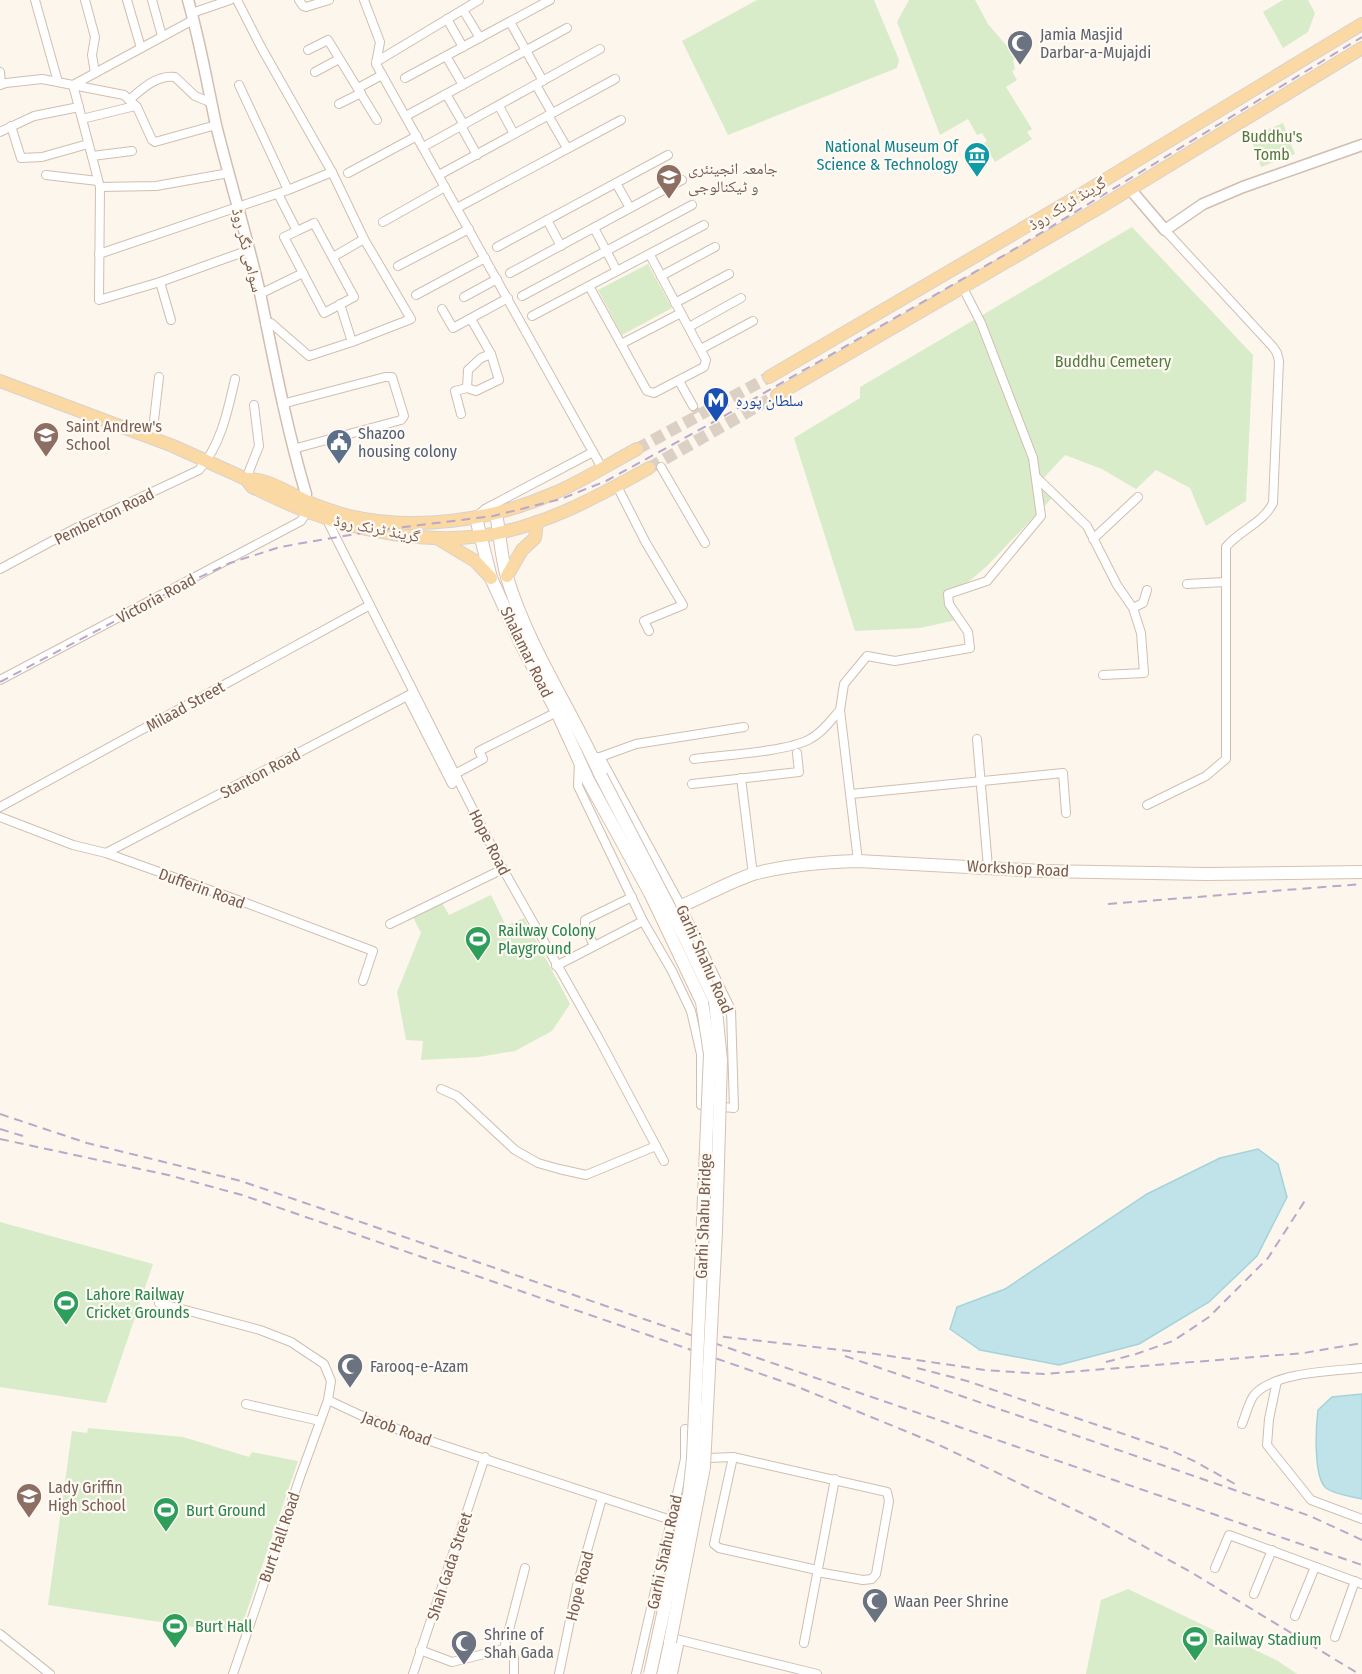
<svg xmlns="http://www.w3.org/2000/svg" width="1362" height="1674" viewBox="0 0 1362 1674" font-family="'Fira Sans Condensed','Noto Naskh Arabic',sans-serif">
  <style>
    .green { fill: #d8ecc9 }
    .water { fill: #bfe3e8; stroke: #a5d3da; stroke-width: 1.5 }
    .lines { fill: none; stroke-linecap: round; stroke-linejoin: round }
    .minor-tunnel { stroke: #dcd0c4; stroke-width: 8; stroke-dasharray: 8 4; stroke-linecap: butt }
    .primary-tunnel { stroke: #dcd0c4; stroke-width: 12; stroke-dasharray: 12 6; stroke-linecap: butt }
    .minor-casing { stroke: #d1beb0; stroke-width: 10 }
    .tertiary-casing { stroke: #d1beb0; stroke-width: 13 }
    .secondary-casing { stroke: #d6c0b0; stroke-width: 14 }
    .primary-casing { stroke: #dad1cd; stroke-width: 14 }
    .minor { stroke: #fff; stroke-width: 8 }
    .tertiary { stroke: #fff; stroke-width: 10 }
    .secondary { stroke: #fff; stroke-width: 12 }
    .primary { stroke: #fbd9a5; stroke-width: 12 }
    .rail { stroke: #b9a8c9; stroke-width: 2; stroke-dasharray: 9 6; stroke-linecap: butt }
    .secondary-bridge-casing { stroke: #d6c0b0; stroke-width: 14; stroke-linecap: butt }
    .secondary-bridge { stroke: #fff; stroke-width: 12 }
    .labels { text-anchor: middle; stroke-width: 4.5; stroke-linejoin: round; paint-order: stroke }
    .worship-label { font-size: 16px; fill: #5b616d; stroke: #fffaf3; text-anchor: start }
    .park-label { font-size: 16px; fill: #537a41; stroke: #fffaf3 }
    .culture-label { font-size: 16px; fill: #0d838f; stroke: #fffaf3; text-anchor: end }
    .education-label { font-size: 16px; fill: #785e54; stroke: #fffaf3; text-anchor: start }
    .street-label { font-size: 16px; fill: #7a5c4d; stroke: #fffaf3 }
    .transit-label { font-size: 16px; fill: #164399; stroke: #fffaf3; text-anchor: start }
    .service-label { font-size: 16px; fill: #4e5e75; stroke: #fffaf3; text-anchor: start }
    .leisure-label { font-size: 16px; fill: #27864d; stroke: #fffaf3; text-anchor: start }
  </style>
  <rect width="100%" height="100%" fill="#fdf6ec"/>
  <!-- green -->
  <g class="green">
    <polygon points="757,0 874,0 899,60 897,68 728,135 682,41"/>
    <polygon points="909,0 975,0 988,24 1017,58 1013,60 1015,69 1012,71 1017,80 1006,87 1032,129 1027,132 1032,139 995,162 984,143 987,141 982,133 977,135 968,119 940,135 897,22"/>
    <polygon points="1283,0 1308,0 1315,13 1308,32 1283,48 1263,12"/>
    <polygon points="1283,123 1295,154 1261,167 1250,137"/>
    <polygon points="1132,227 1253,355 1246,501 1206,526 1190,488 1156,470 1136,489 1102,469 1065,455 1040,482 1054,496 986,567 949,598 961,619 920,628 855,631 794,438 860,398 860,387"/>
    <polygon points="648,264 672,308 622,335 598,290"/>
    <polygon points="491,895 506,926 524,918 570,1004 552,1031 515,1051 479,1057 421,1060 423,1041 406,1040 397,992 421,933 412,915 441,901 449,915"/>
    <polygon points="0,1222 153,1264 106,1403 0,1387"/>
    <polygon points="88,1428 183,1437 249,1457 252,1452 298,1461 239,1634 48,1605 72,1431 87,1433"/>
    <polygon points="1128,1589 1278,1661 1297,1674 1086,1674 1101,1600"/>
  </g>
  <!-- water -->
  <g class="water">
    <polygon points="1258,1149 1278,1164 1287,1197 1257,1256 1209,1302 1139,1344 1059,1365 980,1350 950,1329 957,1307 1005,1289 1147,1194 1220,1158"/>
    <path d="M1362,1394V1499C1351,1496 1335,1495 1326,1488C1313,1477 1316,1426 1318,1410L1332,1397Z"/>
  </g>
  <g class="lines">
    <!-- minor-tunnel -->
    <polyline class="minor-tunnel" points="693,406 699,416"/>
    <!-- primary-tunnel -->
    <g class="primary-tunnel">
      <polyline points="637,449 769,377"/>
      <polyline points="649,468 777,395"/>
    </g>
    <!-- minor casing -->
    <g class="minor-casing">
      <g id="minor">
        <polyline points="35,0 58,82"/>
        <polyline points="85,0 95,37 92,55 95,73"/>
        <polyline points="127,0 141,48"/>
        <polyline points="152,0 162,36"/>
        <polyline points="237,0 261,47 332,172 364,239 411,319 352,342 309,356 271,323 265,323"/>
        <polyline points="299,0 303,6 306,7 329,0"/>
        <polyline points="364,0 380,42 376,64 602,468"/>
        <polyline points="463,10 480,38"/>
        <polyline points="192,13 230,0"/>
        <polyline points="447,19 463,47"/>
        <polyline points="510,22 543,81"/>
        <polyline points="308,50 328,40 377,120"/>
        <polyline points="446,56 463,85"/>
        <polyline points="376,62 479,0"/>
        <polyline points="0,72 1,84"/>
        <polyline points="315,72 339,59"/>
        <polyline points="405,78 550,0"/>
        <polyline points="0,85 6,83 42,79 124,95 137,107 152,140 155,142 216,125"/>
        <polyline points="73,85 100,187 99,300 160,282 249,250"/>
        <polyline points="73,85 193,20"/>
        <polyline points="239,85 288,190"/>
        <polyline points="536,85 552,113"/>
        <polyline points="358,88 382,75"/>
        <polyline points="446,94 464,125"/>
        <path d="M129,100C141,90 157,74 175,77L195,96L212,103"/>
        <polyline points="339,104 361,93"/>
        <polyline points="499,106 514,134"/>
        <polyline points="548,115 567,148"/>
        <polyline points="406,116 567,28"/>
        <polyline points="82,119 135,106"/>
        <polyline points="11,126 21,158 42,157 88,144"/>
        <polyline points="461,126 477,155"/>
        <polyline points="0,132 34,116 79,107"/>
        <polyline points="423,147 600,49"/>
        <polyline points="92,156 132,151"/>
        <polyline points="348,173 417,136"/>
        <polyline points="46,175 98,181"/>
        <polyline points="439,175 615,79"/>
        <polyline points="616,183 630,208"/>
        <polyline points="100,187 156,186 229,173"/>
        <polyline points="278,194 297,231 284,237 324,313 354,297 314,223 297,231"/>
        <polyline points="457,208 621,120"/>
        <polyline points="547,220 561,246"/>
        <polyline points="383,222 445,187"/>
        <polyline points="594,228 617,271"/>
        <polyline points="497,247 668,155"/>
        <polyline points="99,254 288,190 332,172"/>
        <polyline points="333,257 364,239"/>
        <polyline points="398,266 469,229"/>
        <polyline points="510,273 682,180"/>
        <polyline points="661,276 715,247"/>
        <polyline points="160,282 171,320"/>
        <polyline points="589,286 647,391 654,393 704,367 706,360 650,255"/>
        <polyline points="260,294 303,273"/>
        <polyline points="416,295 485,258"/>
        <polyline points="522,296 692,205"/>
        <polyline points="464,297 497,279"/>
        <polyline points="675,303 729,274"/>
        <polyline points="340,304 352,342"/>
        <polyline points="442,309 453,328 508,298"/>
        <polyline points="532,316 704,225"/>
        <polyline points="689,327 741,298"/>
        <polyline points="621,344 681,313"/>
        <polyline points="701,349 753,321"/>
        <polyline points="679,381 693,406"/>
        <polyline points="467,388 476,391 499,380 491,354"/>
        <polyline points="282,404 385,377 392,377 404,416 401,420 293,449"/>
        <polyline points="461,414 455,391 467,388 468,370 481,358 491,354 471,319"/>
        <polyline points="152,438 159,377"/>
        <polyline points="661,467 705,543"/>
        <polyline points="1036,477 1087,526 1117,585 1133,608 1141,633 1144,673 1103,675"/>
        <polyline points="246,479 259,446 254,405"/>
        <polyline points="617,486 646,543 683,605 644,621 649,631"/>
        <polyline points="476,517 485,509 593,452"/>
        <polyline points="326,518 503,869 598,1037 664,1161"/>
        <polyline points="1093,539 1138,497"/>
        <path d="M0,569L78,527L199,470C221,445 228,410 235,379"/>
        <polyline points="1187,584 1225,582"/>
        <polyline points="1133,608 1143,603 1147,590"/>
        <polyline points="0,680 301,521 307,512"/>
        <polyline points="407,696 452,784"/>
        <polyline points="977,739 988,867"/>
        <polyline points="600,757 636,744 744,727"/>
        <path d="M694,759C722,755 787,752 810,739C822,733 831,720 840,710"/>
        <polyline points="579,762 578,786 643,921 672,971 691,1011 701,1054 701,1105 734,1108 731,1010 681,906 600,757 593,758"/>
        <polyline points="455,774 483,759 479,751 557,712"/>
        <polyline points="741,778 753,875"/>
        <polyline points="692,784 799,772 797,753"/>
        <polyline points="851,794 1063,773 1066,813"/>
        <path d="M1147,805L1206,776L1226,759V547C1240,530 1263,523 1273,503L1279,361L1277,353L1273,347L1165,230"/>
        <polyline points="0,807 370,605"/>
        <polyline points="0,817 73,845 106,853 246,903 373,951 363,981"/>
        <polyline points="106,853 413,693"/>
        <polyline points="858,861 840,710 844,684 867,656 895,661 970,648 968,632 949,604 948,594 987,581 1041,516 1033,458 981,323 963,288"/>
        <polyline points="390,924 503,869"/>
        <polyline points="594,946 585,925 585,920 632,897"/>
        <polyline points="556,966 643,921"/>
        <polyline points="441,1089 457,1096 515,1150 538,1163 559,1169 586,1175 656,1146"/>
        <polyline points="159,1303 260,1330 291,1342 324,1364 331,1381 328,1400 300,1477 233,1674"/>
        <polyline points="1277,1381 1269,1419 1267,1445 1311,1500 1362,1519"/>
        <polyline points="328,1400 360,1415 421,1438 671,1520"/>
        <polyline points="246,1404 320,1421"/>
        <path d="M1242,1424C1246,1415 1249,1400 1255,1394C1275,1372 1334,1371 1362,1368"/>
        <polyline points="733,1457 714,1544 719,1548 817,1570"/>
        <polyline points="685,1459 733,1457 887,1492 889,1501 876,1574 872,1579 863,1580 817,1572"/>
        <polyline points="1215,1568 1229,1535 1362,1584"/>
        <polyline points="1254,1594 1272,1550"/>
        <polyline points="1295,1616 1315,1567"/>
        <polyline points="0,1634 50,1674"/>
        <polyline points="1335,1637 1355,1581"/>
        <polyline points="680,1640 817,1674"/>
        <polyline points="804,1643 835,1479"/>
        <polyline points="420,1650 452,1662 504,1649"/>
        <polyline points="413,1674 485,1457"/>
        <polyline points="514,1674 514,1658 504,1649 525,1568"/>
        <polyline points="559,1674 577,1586 602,1498"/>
        <polyline points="636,1674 685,1459 685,1429"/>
        <polyline points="673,1674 680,1640 676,1639"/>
      </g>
    </g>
    <!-- tertiary casing -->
    <g class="tertiary-casing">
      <g id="tertiary">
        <path d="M188,0C200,41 207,83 216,125C230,181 247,237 260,293C274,361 286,426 306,494L303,500"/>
        <polyline points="1130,189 1165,230 1203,204 1243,187 1362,145"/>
      </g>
    </g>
    <!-- secondary casing -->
    <g class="secondary-casing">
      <g id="secondary">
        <path d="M496,514C500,534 501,557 507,577C527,645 572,711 601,776"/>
        <polyline points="476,518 491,578 522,646 557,712 589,782"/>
        <path d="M681,906C705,896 729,882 753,874C787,865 823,862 858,861L1041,871L1207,874L1362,872"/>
        <polyline points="663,1674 670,1642"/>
      </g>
    </g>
    <!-- primary casing -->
    <g class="primary-casing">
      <g id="primary">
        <polyline points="769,377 1080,195 1362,24"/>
        <path d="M0,381L173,446L246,479C267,478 287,492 306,501C319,507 335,512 349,516C415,531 490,521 552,494C581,482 609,464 637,449"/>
        <polyline points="777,395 1104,205 1362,48"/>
        <path d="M246,479L252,487C272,496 291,506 311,513C363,532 425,543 481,536C541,528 597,497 649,468"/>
        <polyline points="437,538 475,561 491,578"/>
        <polyline points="507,576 522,550 535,538 537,522"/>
      </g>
    </g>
    <!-- minor -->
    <use href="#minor" class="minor"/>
    <!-- tertiary -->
    <use href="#tertiary" class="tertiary"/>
    <!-- secondary -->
    <use href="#secondary" class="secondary"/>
    <!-- primary -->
    <use href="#primary" class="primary"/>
    <!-- rail -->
    <g class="rail">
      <polyline points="0,682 183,585 230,563 280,547 309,542 380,530 493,516 561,499 606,481 710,424 1008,253 1362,37"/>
      <polyline points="1108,904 1362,884"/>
      <polyline points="0,1114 87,1143 241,1181 1362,1565"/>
      <polyline points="0,1129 26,1137"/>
      <polyline points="0,1139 168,1175 242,1195 793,1385 937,1444 1094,1519 1189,1571 1359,1674"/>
      <polyline points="708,1335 876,1354 985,1370 1044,1374 1304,1353 1362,1343"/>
      <polyline points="845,1356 1310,1516 1362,1540"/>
      <polyline points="1106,1362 1136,1354 1173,1341 1209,1317 1268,1258 1306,1199"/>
      <polyline points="917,1368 967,1381 1168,1449 1196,1462 1235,1484"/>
    </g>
    <!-- secondary-bridge casing -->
    <g class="secondary-bridge-casing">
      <g id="secondary-bridge">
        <polyline points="601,776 683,934 715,1001 721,1060 716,1231 704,1467 670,1642"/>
        <polyline points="589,782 650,893 702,1002 710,1054 693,1458 689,1495 650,1674"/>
      </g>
    </g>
    <!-- secondary-bridge -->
    <use href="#secondary-bridge" class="secondary-bridge"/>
  </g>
  <!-- icons -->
  <defs>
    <g id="mosque-pin" transform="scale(1.35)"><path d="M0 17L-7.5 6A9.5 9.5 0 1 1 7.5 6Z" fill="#6b7280" stroke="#fffaf3"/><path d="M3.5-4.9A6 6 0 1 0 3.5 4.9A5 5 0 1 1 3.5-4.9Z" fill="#fff"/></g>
    <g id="museum-pin" transform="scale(1.35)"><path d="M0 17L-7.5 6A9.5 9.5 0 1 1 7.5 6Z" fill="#0f9aa8" stroke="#fffaf3"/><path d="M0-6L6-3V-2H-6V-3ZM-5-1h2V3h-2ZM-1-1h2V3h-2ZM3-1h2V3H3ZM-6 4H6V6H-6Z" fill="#fff"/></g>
    <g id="university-pin" transform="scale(1.35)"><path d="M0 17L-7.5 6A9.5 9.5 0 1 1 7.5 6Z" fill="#8d6e63" stroke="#fffaf3"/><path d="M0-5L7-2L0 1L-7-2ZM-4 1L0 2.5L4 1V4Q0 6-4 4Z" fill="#fff"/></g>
    <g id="metro-pin" transform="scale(1.35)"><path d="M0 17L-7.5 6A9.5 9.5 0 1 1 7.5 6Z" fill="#1a4fb4" stroke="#fffaf3"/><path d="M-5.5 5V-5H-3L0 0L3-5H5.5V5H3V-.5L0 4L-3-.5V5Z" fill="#fff"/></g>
    <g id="school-pin" transform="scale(1.35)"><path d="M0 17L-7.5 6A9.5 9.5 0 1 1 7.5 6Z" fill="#8d6e63" stroke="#fffaf3"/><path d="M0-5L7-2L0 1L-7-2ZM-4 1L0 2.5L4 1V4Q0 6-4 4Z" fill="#fff"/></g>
    <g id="civic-pin" transform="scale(1.35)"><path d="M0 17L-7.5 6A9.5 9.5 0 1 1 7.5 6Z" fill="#5c6f8a" stroke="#fffaf3"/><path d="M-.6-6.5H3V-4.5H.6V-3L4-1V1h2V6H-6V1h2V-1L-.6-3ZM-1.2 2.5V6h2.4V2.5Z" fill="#fff"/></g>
    <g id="stadium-pin" transform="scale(1.35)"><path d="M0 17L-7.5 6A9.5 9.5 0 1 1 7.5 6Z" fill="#2e9e5b" stroke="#fffaf3"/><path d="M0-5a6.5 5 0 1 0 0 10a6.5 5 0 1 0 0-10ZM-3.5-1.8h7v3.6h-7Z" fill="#fff"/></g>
  </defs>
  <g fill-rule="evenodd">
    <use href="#mosque-pin" x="1020" y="43"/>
    <use href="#museum-pin" x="977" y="155"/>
    <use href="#university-pin" x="669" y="177"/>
    <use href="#metro-pin" x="716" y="400"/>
    <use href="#school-pin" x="46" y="435"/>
    <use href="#civic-pin" x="339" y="442"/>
    <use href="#stadium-pin" x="478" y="939"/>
    <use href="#stadium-pin" x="66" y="1303"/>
    <use href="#mosque-pin" x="350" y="1366"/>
    <use href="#school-pin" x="29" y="1496"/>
    <use href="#stadium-pin" x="166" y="1510"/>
    <use href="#mosque-pin" x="875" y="1601"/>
    <use href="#stadium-pin" x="175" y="1626"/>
    <use href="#stadium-pin" x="1195" y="1639"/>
    <use href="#mosque-pin" x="464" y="1643"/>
  </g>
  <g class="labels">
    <!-- worship labels -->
    <g class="worship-label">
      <text x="1040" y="40">Jamia Masjid<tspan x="1040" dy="18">Darbar-a-Mujajdi</tspan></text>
      <text x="370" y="1372">Farooq-e-Azam</text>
      <text x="894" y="1607">Waan Peer Shrine</text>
      <text x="484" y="1640">Shrine of<tspan x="484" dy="18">Shah Gada</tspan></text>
    </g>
    <!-- park labels -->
    <g class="park-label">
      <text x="1272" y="142">Buddhu's<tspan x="1272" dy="18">Tomb</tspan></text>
      <text x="1113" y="367">Buddhu Cemetery</text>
    </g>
    <!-- culture labels -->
    <g class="culture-label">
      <text x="958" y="152">National Museum Of<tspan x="958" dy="18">Science &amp; Technology</tspan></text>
    </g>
    <!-- education labels -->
    <g class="education-label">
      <text x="688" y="174">جامعہ انجینئری<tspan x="688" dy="18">و ٹیکنالوجی</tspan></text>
      <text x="66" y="432">Saint Andrew's<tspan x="66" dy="18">School</tspan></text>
      <text x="48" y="1493">Lady Griffin<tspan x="48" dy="18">High School</tspan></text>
    </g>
    <!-- street labels -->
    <g class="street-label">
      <text transform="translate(1067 203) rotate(-31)" y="6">گرینڈ ٹرنک روڈ</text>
      <text transform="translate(248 250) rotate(76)" y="6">سوامی نگر روڈ</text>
      <text transform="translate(104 516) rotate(-26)" y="6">Pemberton Road</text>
      <text transform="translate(377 528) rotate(11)" y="6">گرینڈ ٹرنک روڈ</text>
      <text transform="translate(156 598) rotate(-28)" y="6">Victoria Road</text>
      <text transform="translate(527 652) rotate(64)" y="6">Shalamar Road</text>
      <text transform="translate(185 706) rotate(-29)" y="6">Milaad Street</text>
      <text transform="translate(260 773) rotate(-28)" y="6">Stanton Road</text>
      <text transform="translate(490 842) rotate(63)" y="6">Hope Road</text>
      <text transform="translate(1018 868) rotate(3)" y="6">Workshop Road</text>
      <text transform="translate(202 888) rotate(20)" y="6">Dufferin Road</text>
      <text transform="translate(705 959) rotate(66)" y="6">Garhi Shahu Road</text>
      <text transform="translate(703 1216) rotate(-88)" y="6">Garhi Shahu Bridge</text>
      <text transform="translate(397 1428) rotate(20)" y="6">Jacob Road</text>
      <text transform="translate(279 1537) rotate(-71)" y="6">Burt Hall Road</text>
      <text transform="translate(664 1552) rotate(-78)" y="6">Garhi Shahu Road</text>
      <text transform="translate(449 1566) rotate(-72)" y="6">Shah Gada Street</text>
      <text transform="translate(579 1586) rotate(-76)" y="6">Hope Road</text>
    </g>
    <!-- transit labels -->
    <g class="transit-label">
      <text x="736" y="406">سلطان پورہ</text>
    </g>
    <!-- service labels -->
    <g class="service-label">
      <text x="358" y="439">Shazoo<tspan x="358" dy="18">housing colony</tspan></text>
    </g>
    <!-- leisure labels -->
    <g class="leisure-label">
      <text x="498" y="936">Railway Colony<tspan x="498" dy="18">Playground</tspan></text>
      <text x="86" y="1300">Lahore Railway<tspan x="86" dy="18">Cricket Grounds</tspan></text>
      <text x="186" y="1516">Burt Ground</text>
      <text x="195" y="1632">Burt Hall</text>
      <text x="1214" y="1645">Railway Stadium</text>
    </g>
  </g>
</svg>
